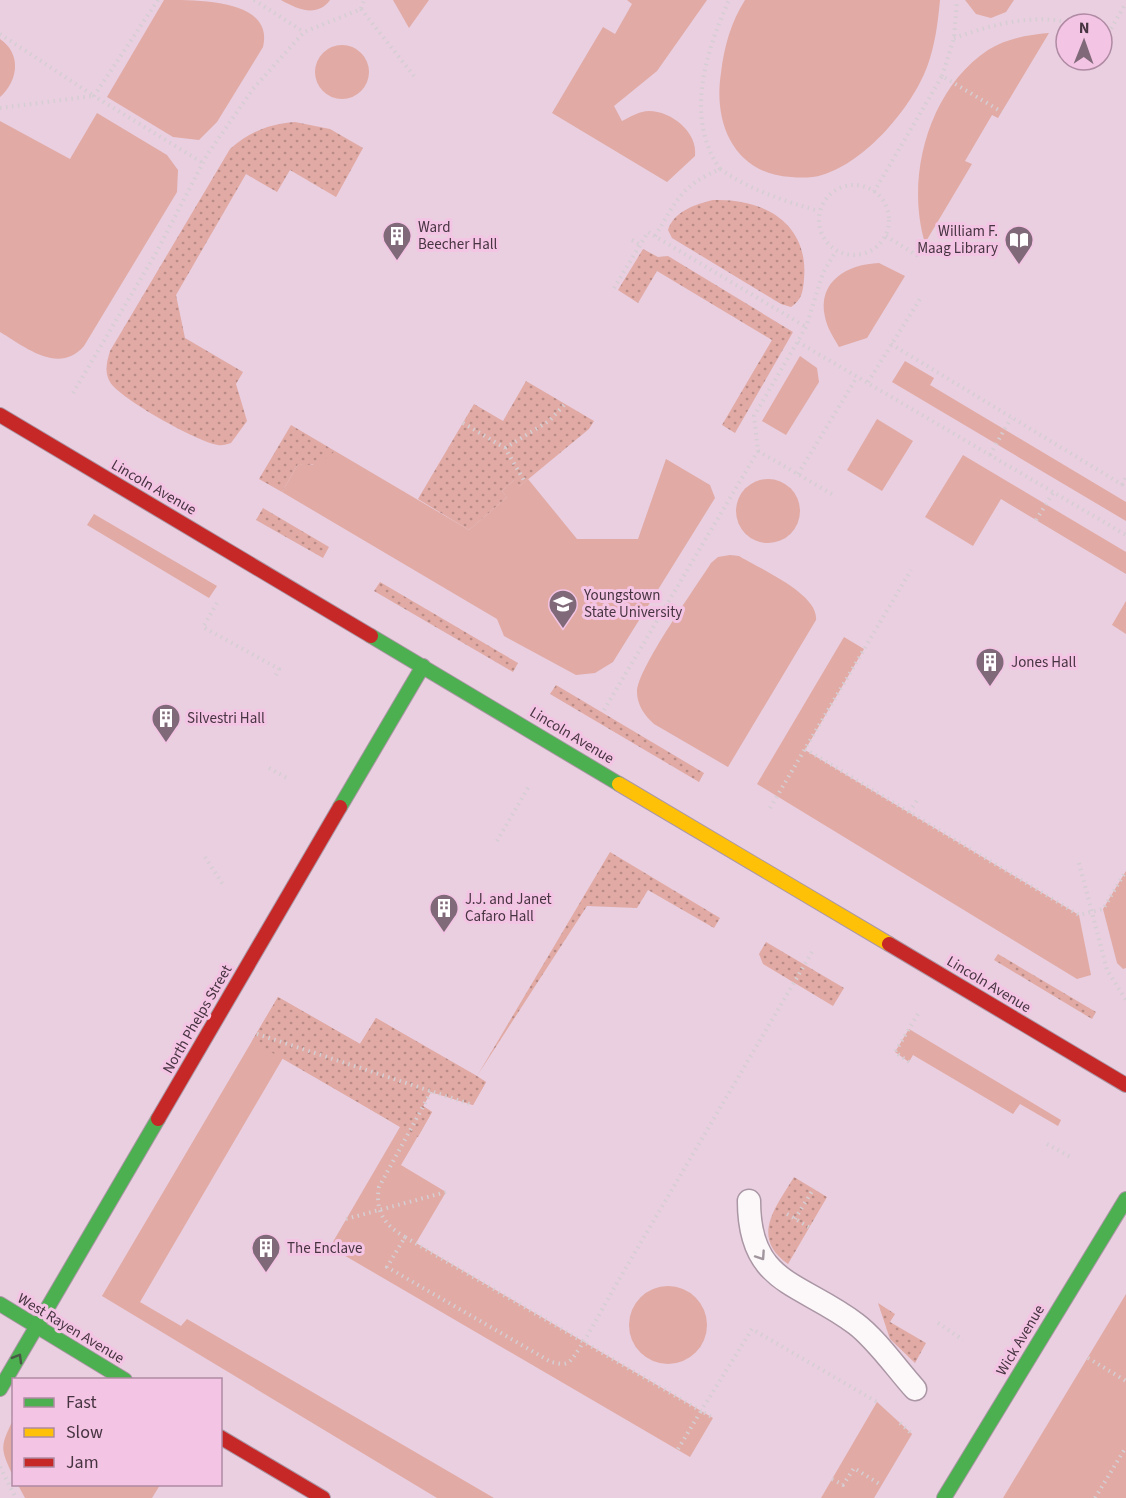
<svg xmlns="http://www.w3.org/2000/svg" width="1126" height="1498" viewBox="0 0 1126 1498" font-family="'Source Sans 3',sans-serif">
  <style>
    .green { fill: #e1aaa4 }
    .garden { fill: url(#garden-dots) }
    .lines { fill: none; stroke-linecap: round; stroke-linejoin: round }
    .lane-casing { stroke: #aa96a4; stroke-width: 25 }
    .fast-casing { stroke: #aa96a4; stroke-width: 16 }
    .slow-casing { stroke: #aa96a4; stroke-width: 16 }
    .jam-casing { stroke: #aa96a4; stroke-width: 16 }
    .path { stroke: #d5ced3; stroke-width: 4; stroke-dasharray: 1.5 4.5; stroke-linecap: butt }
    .lane { stroke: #fcf8fa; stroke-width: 22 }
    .fast { stroke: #4caf50; stroke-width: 14 }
    .slow { stroke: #ffc107; stroke-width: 14 }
    .jam { stroke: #c62828; stroke-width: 14 }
    .oneway { stroke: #a2969e }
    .oneway2 { stroke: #485946 }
    .labels { text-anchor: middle; stroke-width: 6; stroke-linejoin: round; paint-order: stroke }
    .poi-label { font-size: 15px; fill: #473441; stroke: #f4c4e4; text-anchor: start }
    .street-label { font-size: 15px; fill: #473441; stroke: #f4c4e4 }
  </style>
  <defs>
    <pattern id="garden-dots" width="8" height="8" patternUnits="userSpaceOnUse" patternTransform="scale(1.5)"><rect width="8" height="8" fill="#e1aaa4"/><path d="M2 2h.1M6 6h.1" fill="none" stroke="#b88b87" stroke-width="1.8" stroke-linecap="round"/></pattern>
  </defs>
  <rect width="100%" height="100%" fill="#e9cfe0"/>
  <!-- green -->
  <g class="green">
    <path d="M164,0C202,0 274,0 263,47L217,122L199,140L173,137L107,97Z"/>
    <path d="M281,0H330C317,18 297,9 281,0Z"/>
    <polygon points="393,0 429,0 409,28"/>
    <path d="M627,0H707L657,71L614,106L622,121C630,117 640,111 649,111C671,111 698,132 695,156L667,182L552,113L603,27L615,34L632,4Z"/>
    <path d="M745,0H940C938,22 935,46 927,67C912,107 866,162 822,175C813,178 801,178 791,177C734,174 713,123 721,73C724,47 731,22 745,0Z"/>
    <polygon points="965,0 1014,0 1006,12 991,18 976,14"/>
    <path d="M1049,33L998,118L992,115L965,161L972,164L925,243C905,177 929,89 988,50C1007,38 1028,35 1049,33Z"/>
    <path d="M0,39C22,54 18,81 0,97Z"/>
    <circle cx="342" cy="72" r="27"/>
    <path d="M97,113L167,155L178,170L177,192L84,346C59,375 25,347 0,332V121L70,159Z"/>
    <path d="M879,263L905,276L867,338L839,347C834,338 827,328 825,317C817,281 848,264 879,263Z"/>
    <polygon points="800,356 817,368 819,382 786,435 762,421"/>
    <polygon points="905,361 934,378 930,385 1126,502 1126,521 892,382"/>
    <polygon points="877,419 913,441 882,491 847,470"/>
    <polygon points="335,451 469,530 507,497 502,491 515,479 520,486 528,479 577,539 638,539 666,459 710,485 715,498 613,662 595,673 576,675 504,636 497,619 282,492 298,464 312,465"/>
    <polygon points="963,455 1126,552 1126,574 1001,499 973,546 925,517"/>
    <circle cx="768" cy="511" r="32"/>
    <polygon points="94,514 217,586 209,598 87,525"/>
    <path d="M730,555L739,556C760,569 819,594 816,620L728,767L654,724C645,716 637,705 637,692C637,669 696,587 711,563L718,557Z"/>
    <polygon points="1126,601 1126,634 1112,625"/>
    <polygon points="844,637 864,649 805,750 1079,915 1091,975 1077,979 757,784"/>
    <polygon points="1126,871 1126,968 1123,969 1117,963 1103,909"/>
    <polygon points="278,997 360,1044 376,1018 486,1082 473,1105 431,1092 423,1106 432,1112 401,1165 446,1192 416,1243 713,1418 690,1457 330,1247 400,1127 283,1058 140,1302 181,1326 187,1319 494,1498 437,1498 102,1296"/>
    <polygon points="909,1029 1061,1120 1058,1126 1020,1104 1013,1114 913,1055 909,1062 895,1052"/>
    <circle cx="668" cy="1325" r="39"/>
    <polygon points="1126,1294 1126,1498 1003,1498"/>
    <polygon points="877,1402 912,1434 874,1498 821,1498"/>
    <path d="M13,1420V1476C0,1448 0,1447 13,1420Z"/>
    <polygon points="18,1485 160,1485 152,1498 25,1498"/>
  </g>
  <!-- garden -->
  <g class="garden">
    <path d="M295,122L330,129L363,148L336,197L290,170L277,192L246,174L176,295L185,338L243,372L236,384L247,421L231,443C227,444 222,446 218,445C198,442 120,399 110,382C104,372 107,361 110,351L230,149C249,132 269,124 295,122Z"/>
    <path d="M713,200C762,198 809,222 804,279C803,291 802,300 791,307L781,304L672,238L668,230C674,211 696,204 713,200Z"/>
    <polygon points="643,249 658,257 668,256 793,332 735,433 722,425 772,340 657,271 638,303 618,290"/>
    <polygon points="526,381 594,421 589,429 520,486 514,480 502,491 507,497 469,530 418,499 474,404 503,421"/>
    <path d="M291,425L335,451C324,461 313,468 298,464L282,492L259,479Z"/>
    <polygon points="263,508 329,547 323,558 256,520"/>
    <polygon points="380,582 518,663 513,672 374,591"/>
    <polygon points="556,685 704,773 699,782 550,694"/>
    <polygon points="610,852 720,918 714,928 648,890 637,908 587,906 477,1076 486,1082 473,1105 431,1092 423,1106 432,1112 418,1137 252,1041 278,997 360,1044 376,1018 477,1076"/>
    <polygon points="766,942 844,988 833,1006 763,964 759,954"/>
    <polygon points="998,954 1096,1012 1092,1019 994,960"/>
    <path d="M794,1177L827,1197L788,1264C749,1237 777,1206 794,1177Z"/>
    <polygon points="878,1303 895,1314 890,1322 926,1343 915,1363 890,1339"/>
  </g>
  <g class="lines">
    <!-- lane casing -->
    <g class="lane-casing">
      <path id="lane" d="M749,1201C749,1285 801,1282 856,1324C876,1339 897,1369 915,1389"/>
    </g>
    <!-- fast casing -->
    <g class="fast-casing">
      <g id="fast">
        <polyline points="371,636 619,784"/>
        <polyline points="340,807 423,666"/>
        <polyline points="0,1304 125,1380"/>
        <polyline points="0,1389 158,1119"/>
        <polyline points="944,1498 1126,1199"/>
      </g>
    </g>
    <!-- slow casing -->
    <g class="slow-casing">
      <polyline id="slow" points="619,784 889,944"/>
    </g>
    <!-- jam casing -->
    <g class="jam-casing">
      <g id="jam">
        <polyline points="0,415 371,636"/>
        <polyline points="889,944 1126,1085"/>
        <polyline points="158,1119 340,807"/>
        <polyline points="220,1437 323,1498"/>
      </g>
    </g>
    <!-- path -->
    <g class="path">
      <polyline points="158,0 94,96 203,163"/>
      <polyline points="254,0 304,32"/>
      <polyline points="361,9 414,76"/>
      <polyline points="0,34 94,96"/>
      <path d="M954,38C992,25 1034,12 1074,24"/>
      <polyline points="1102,44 1126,3"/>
      <polyline points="942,76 954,38 957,0"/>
      <polyline points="0,108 93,96"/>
      <path d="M720,169C684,117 706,52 729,0"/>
      <circle cx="854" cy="220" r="35"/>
      <polyline points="874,192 942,76 1002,112"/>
      <path d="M655,236C677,201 679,187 720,169C750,190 784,201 819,211"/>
      <polyline points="886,236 918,256"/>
      <polyline points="632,240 641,245"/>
      <polyline points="614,288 648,232 806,327"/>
      <polyline points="798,342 1126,535"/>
      <polyline points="891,344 1126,487"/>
      <polyline points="868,382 920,299"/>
      <polyline points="73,393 156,253 207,155 253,89 304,32 361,9 364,0"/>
      <polyline points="463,423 505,448 525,482"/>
      <polyline points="505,448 549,421 565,404"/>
      <polyline points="758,451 832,494"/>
      <polyline points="990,455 1011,418"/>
      <polyline points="798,474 857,377"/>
      <polyline points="1122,485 1126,477"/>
      <polyline points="1036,520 1053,493"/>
      <polyline points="217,603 203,627 279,669 276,675"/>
      <polyline points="604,710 758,451 754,416 806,327 823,273 836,251"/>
      <polyline points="805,749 1079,915 1103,909 1126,871"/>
      <polyline points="269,768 287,778"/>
      <polyline points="770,808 911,570"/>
      <polyline points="909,812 918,799"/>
      <polyline points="497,841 529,786"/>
      <polyline points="205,857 224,886"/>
      <polyline points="1079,863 1107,970 1126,1000"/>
      <path d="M812,952L614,1288C606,1302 579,1353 570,1361C565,1366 557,1363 551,1362L387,1267L405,1237L701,1411L752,1329L877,1402"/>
      <polyline points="257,1034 473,1105"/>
      <polyline points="909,1062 895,1052 918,1014"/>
      <polyline points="1047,1144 1072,1158"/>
      <polyline points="787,1214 809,1227"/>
      <polyline points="346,1219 446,1192"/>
      <polyline points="795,1219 814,1188"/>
      <path d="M405,1237C384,1225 375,1211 379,1187L431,1092"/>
      <polyline points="938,1323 963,1340"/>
      <polyline points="1088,1358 1126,1381"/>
      <polyline points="900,1423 912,1434"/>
      <polyline points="678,1449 701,1411 713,1418"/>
      <polyline points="0,1467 16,1498"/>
      <polyline points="832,1479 843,1485 854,1468 881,1485"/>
      <polyline points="1095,1498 1126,1447"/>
    </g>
    <!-- lane -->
    <use href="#lane" class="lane"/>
    <!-- fast -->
    <use href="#fast" class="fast"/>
    <!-- slow -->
    <use href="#slow" class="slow"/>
    <!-- jam -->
    <use href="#jam" class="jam"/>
  </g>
  <!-- one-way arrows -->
  <defs><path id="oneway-chevron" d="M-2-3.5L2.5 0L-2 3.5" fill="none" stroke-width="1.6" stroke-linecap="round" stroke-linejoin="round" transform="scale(1.5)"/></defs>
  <use class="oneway" href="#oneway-chevron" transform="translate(761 1256) rotate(56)"/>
  <use class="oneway2" href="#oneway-chevron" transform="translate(18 1358) rotate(-60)"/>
  <!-- icons -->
  <defs>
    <g id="building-pin" transform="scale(1.5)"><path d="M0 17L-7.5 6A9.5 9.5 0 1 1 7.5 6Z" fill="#806a79" stroke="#f4c4e4"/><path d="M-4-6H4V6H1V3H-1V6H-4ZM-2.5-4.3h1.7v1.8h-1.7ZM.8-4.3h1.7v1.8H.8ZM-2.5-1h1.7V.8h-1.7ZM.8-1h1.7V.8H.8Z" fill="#fff"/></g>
    <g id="library-pin" transform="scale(1.5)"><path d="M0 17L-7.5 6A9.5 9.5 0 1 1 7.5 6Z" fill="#806a79" stroke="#f4c4e4"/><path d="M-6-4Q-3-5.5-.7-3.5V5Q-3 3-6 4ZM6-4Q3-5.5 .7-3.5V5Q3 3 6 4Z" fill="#fff"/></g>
    <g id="university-pin" transform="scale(1.5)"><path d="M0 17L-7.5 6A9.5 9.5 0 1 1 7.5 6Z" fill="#806a79" stroke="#f4c4e4"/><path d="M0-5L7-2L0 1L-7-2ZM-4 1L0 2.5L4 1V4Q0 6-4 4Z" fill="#fff"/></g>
  </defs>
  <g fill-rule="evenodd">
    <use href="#building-pin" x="397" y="236"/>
    <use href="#library-pin" x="1019" y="240"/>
    <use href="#university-pin" x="563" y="604"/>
    <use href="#building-pin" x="990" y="662"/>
    <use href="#building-pin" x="166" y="718"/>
    <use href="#building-pin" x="444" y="908"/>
    <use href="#building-pin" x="266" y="1248"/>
  </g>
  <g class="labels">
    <!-- poi labels -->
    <g class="poi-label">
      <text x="418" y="232">Ward<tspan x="418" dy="17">Beecher Hall</tspan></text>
      <text x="998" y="236" text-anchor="end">William F.<tspan x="998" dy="17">Maag Library</tspan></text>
      <text x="584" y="600">Youngstown<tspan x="584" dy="17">State University</tspan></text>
      <text x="1011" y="667">Jones Hall</text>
      <text x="187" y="723">Silvestri Hall</text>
      <text x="465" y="904">J.J. and Janet<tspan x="465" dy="17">Cafaro Hall</tspan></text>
      <text x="287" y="1253">The Enclave</text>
    </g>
    <!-- street labels -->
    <g class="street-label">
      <text transform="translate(154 487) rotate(30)" y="5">Lincoln Avenue</text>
      <text transform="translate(572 735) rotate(31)" y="5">Lincoln Avenue</text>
      <text transform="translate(989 984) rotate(31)" y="5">Lincoln Avenue</text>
      <text transform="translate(197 1019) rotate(-60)" y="5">North Phelps Street</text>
      <text transform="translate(71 1328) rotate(31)" y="5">West Rayen Avenue</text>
      <text transform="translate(1020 1340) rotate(-59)" y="5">Wick Avenue</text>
    </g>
  </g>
  <!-- legend -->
  <rect x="12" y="1378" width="210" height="108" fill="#f4c4e4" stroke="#af8aa3" stroke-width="1.5"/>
  <rect x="24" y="1398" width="30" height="9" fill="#4caf50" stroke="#af8aa3" stroke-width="1.5"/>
  <text x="66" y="1408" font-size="18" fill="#473441">Fast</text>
  <rect x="24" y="1428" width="30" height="9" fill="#ffc107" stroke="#af8aa3" stroke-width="1.5"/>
  <text x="66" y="1438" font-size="18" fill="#473441">Slow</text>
  <rect x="24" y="1458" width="30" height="9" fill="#c62828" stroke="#af8aa3" stroke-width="1.5"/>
  <text x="66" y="1468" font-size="18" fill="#473441">Jam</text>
  <!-- north arrow -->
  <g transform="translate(1084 42) rotate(1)"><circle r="28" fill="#f4c4e4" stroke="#af8aa3" stroke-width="1.5"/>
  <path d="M0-4.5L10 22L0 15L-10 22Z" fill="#806a79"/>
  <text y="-9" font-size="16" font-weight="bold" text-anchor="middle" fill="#473441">N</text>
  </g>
</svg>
